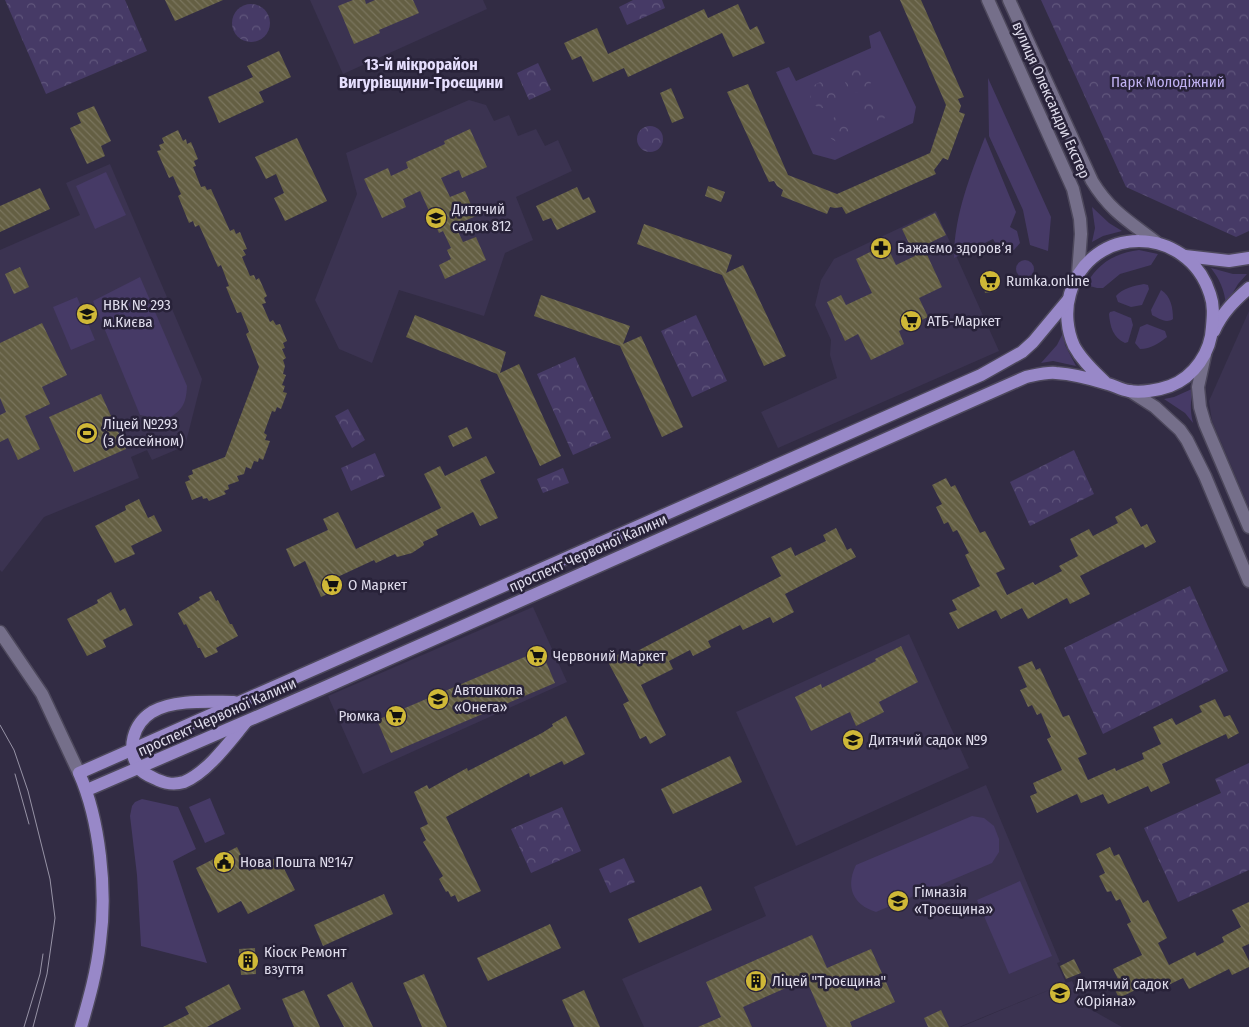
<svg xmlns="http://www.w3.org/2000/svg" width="1249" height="1027" viewBox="0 0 1249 1027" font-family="'Fira Sans Condensed',sans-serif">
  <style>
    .built { fill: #3b3351 }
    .green { fill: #463a66 }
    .park { fill: url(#park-crowns) }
    .building { fill: url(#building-back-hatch) }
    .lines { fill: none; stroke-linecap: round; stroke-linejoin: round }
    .minor-casing { stroke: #4d485c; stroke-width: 15 }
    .major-casing { stroke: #4d485c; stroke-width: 15 }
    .minor { stroke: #756f8a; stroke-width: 12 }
    .major { stroke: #9888c8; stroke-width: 12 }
    .tram { stroke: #9793a6; stroke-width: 1 }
    .labels { text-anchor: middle; stroke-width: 5; stroke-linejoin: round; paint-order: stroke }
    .park-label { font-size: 15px; fill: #c2b3f3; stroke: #282239 }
    .street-label { font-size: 15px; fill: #dfdcec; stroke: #282239 }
    .poi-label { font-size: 15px; fill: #dfdcec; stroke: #282239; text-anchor: start }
    .neighbourhood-label { font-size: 16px; font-weight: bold; fill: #e6dffe; stroke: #282239 }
  </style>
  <defs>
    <pattern id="park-crowns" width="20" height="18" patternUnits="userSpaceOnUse" patternTransform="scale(1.25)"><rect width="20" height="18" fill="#463a66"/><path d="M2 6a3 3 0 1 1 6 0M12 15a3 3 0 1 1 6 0" fill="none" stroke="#60567c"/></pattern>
    <pattern id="building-back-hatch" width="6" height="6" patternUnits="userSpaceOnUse" patternTransform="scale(1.25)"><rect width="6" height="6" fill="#645f43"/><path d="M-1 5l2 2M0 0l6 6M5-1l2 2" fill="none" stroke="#7a755e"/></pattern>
  </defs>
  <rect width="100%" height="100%" fill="#322c44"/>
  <!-- built -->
  <g class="built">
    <polygon points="310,0 483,0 487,9 343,74"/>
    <polygon points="469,100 486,105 494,121 509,115 518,136 536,129 545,146 558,140 572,171 516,197 533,240 505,253 484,316 399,290 372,363 339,349 315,300 357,194 346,153"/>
    <polygon points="110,164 202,379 185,446 152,460 147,450 131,457 139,478 44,517 2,572 0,570 0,250 80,215 66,183"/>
    <polygon points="936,211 999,351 778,448 761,412 837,378 830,355 831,340 815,305 821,280 834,259"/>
    <polygon points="1249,311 1249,508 1212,421 1209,401"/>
    <polygon points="533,607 567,682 363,774 328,696"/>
    <polygon points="909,634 969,768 796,846 736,712"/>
    <polygon points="986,785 1060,962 1057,963 1066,983 1072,981 1083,1005 1122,1027 961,1027 1061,985 959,1027 644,1027 622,979 766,916 754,887"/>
  </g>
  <!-- green -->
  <g class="green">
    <polygon points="880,31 916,107 913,123 835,160 813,154 776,72 789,67 796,81 871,48 869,36"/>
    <polygon points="988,78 1051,217 1048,251 1030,245 1023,210 989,136"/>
    <path d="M985,137L1016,212L1010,227L1017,231L1020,243L1014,250L1005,252L998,248L993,239L954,258C954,216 970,176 985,137Z"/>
    <polygon points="106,172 126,215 95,229 76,186"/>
    <polygon points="1092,207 1109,223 1122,231 1103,236 1092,242 1095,228"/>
    <path d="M1139,250L1158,254L1151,265L1120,274L1103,288H1097L1086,285C1098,263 1115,253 1139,250Z"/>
    <circle cx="1025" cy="269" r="9"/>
    <path d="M1211,268L1233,274H1247L1238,284L1226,304C1224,289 1220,280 1211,268Z"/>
    <path d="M140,277L187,386C186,405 182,411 165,420L140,415L93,301Z"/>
    <path d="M1144,284L1148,285L1149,289L1142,305L1131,307L1118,302L1116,296C1123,288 1134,286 1144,284Z"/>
    <path d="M1161,290C1171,296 1173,308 1173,319C1166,324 1158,318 1152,315L1151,310Z"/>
    <polygon points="77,297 95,340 71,350 53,307"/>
    <path d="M1114,311L1131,318L1133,325L1128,342L1125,343C1113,338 1110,326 1109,314L1110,312Z"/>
    <path d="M1147,324L1165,331L1167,337C1159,343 1151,349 1140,349L1135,343L1140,327Z"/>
    <polygon points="1063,333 1065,345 1076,366 1053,361 1041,363 1057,345"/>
    <path d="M1194,388C1190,401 1190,410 1193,423L1185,413L1164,399L1174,397Z"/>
    <polygon points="210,798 225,834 205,843 189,807"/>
    <polygon points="142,799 178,807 196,849 173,861 207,963 141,946 137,875 130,816 132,806 135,802"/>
    <path d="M972,816L984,818L994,826L999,839V852L992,863L876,912C853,905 845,887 856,865Z"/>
    <polygon points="1020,881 1052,956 1009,974 977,900"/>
  </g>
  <!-- park -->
  <g class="park">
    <polygon points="5,0 125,0 147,51 46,94"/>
    <polygon points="633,0 662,0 665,8 627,25 619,7"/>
    <polygon points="1041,0 1249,0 1249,231 1236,237 1126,187"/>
    <circle cx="251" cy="23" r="19"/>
    <polygon points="538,63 551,90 529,100 517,73"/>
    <circle cx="858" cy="80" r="13"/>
    <circle cx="823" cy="95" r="13"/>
    <circle cx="873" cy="112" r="13"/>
    <circle cx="840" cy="129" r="13"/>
    <circle cx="650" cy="139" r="13"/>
    <polygon points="696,315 727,381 692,397 661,331"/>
    <polygon points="575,357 611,438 573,455 537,374"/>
    <polygon points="348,409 365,440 352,448 335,416"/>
    <polygon points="1074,450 1094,494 1030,526 1010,482"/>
    <polygon points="375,453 385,476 351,491 341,468"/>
    <polygon points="563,468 569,483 543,493 537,479"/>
    <polygon points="1190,586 1228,671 1103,734 1064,648"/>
    <polygon points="1249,763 1249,870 1178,902 1144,828 1221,793 1215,779"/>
    <polygon points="562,807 581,851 531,873 511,829"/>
    <polygon points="624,858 635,882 610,893 599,869"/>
  </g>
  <!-- building -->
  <g class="building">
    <polygon points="165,0 223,0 175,21"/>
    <polygon points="353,0 365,0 366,4 375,0 413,0 419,13 379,30 380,33 354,44 338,6"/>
    <polygon points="900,0 921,0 964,97 958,99 961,106 959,112 965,114 948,160 943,158 934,170 936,174 846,214 842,207 835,208 830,207 827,214 781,196 783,190 777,186 774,181 769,182 727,92 748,84 788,175 837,194 930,153 946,105"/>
    <polygon points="738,4 750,30 757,26 765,43 733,57 722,33 628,77 624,68 593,82 581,56 572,60 564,43 597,28 608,54 704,9 708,18"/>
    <polygon points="279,51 291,77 259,92 264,102 219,123 208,97 253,77 247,66"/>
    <polygon points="671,88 684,118 672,123 660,93"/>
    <polygon points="94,106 111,141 101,146 105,156 87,164 70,128 81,123 77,113"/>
    <polygon points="470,129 487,167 462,178 459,170 441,178 450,197 465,191 476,216 455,225 463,242 476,237 486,260 445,279 439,265 451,259 447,250 451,248 443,231 439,233 420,191 403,199 406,207 382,218 364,179 388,168 391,176 408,168 406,162 445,144 444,141"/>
    <polygon points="178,130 183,141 186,139 187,144 191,142 198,159 194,161 196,166 193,167 201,187 205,186 207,190 211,189 230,231 234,229 236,234 240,232 247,249 243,250 246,255 242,257 250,276 254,275 256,280 259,278 267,296 264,298 266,303 262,304 270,322 273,320 276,325 280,324 287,341 283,343 285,348 282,349 286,358 283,360 285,366 283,374 286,375 282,385 285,386 283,392 287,393 281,409 277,407 275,412 272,411 264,433 267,435 265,440 270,441 263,460 259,458 258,462 254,461 251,469 246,467 244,474 237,476 239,481 228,485 229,489 224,491 226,494 209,501 207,498 203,499 202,496 192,500 185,482 190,480 188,476 193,474 192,470 225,457 259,367 246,334 249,332 241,312 237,313 226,287 229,286 221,265 218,267 199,225 195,227 193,221 189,223 178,196 181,194 173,176 169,178 157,151 161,150 159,145 164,143 162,138"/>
    <polygon points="297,138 327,201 285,221 274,198 284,193 276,174 266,179 255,157"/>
    <polygon points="708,186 725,192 721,202 705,196"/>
    <polygon points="577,187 583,200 589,197 596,212 557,230 551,218 543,221 536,206"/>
    <polygon points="40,188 50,209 0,232 0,206"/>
    <polygon points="935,213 946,235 923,246 942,287 919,298 928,317 899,331 904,344 871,360 858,334 845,341 827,302 841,295 846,305 872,293 856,259 886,244 896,265 915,256 902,229"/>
    <polygon points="644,224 732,255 726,273 743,265 786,356 764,366 722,275 637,244"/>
    <polygon points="20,267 29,287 14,294 5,274"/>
    <polygon points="992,272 996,279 997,288 996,291 985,293 982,274"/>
    <polygon points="541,295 630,326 623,344 641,336 683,427 662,437 620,346 534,316"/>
    <polygon points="415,315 506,352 500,373 519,364 561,456 540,466 497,374 406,337"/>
    <polygon points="42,323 67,375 42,387 50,404 25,416 40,449 18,460 8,438 0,442 0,415 6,412 0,398 0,343"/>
    <polygon points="101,394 126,449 74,472 49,417"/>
    <polygon points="467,427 472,438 453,447 448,436"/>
    <polygon points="486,456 495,473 480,480 498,518 480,526 473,512 436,530 438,535 423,542 424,545 412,553 397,557 395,554 376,563 374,560 331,580 336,590 321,597 305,561 294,567 286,549 328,530 323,519 338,512 356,549 441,508 424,474 440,466 445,476"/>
    <polygon points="946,478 951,487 955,485 980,533 985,531 1005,569 996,573 1007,595 1033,582 1035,585 1062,571 1059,566 1078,556 1070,539 1089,529 1093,536 1118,523 1115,517 1131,508 1141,527 1147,524 1156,542 1145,548 1143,544 1080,576 1090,594 1070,604 1067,598 1028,619 1022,608 1001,619 996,610 958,629 949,613 957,610 952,600 980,586 965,555 969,553 957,530 953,532 948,522 944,524 936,507 942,504 932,485"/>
    <polygon points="139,499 148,518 154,515 162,531 131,546 135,554 115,563 95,526 126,510 125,506"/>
    <polygon points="836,528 847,550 851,548 856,557 785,594 794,612 773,623 770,617 743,630 740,625 708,641 711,647 693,656 690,650 669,661 673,669 641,685 666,735 650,744 646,736 640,739 623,704 629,701 607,660 619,654 622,659 781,576 771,557 791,547 795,556 826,541 823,535"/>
    <polygon points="211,591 216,601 218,600 230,624 232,624 238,636 216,648 218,652 205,658 200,648 198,648 186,624 184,625 178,613 200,600 199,597"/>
    <polygon points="111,592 120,611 125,608 133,625 103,640 106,647 87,656 67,619 98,603 97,600"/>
    <polygon points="901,646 918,682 879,702 884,712 856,726 850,712 811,731 795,697 821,684 822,688 876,661 875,659"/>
    <polygon points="541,650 555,683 391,753 377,720"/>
    <polygon points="1032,661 1036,670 1040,668 1063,717 1069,715 1087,754 1078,758 1088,780 1115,768 1116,771 1144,759 1142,753 1161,744 1153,727 1172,718 1176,725 1202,712 1199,706 1215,699 1224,717 1230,715 1239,733 1228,739 1226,734 1162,764 1170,783 1151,792 1148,786 1108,804 1103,794 1081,803 1077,794 1037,813 1030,796 1037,793 1033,783 1062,770 1047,739 1051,737 1041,713 1037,715 1032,705 1028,707 1020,690 1027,687 1018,667"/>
    <polygon points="566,716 585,754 564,765 562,761 530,777 529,773 446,817 481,891 458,902 455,895 451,897 448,891 446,892 439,879 443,876 423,842 426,840 420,828 428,824 414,792 427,785 429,789 467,768 468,771 542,733 553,726 552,724"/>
    <polygon points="730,756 742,782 673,814 661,789"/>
    <polygon points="237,847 249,871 278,857 295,890 248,914 241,901 218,913 196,868"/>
    <polygon points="1110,847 1114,856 1119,854 1143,903 1148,900 1167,938 1158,943 1169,965 1195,952 1197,956 1224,942 1222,937 1241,927 1232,910 1249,902 1249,944 1242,947 1249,961 1249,967 1232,975 1229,969 1189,989 1183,978 1162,988 1158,979 1119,998 1111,982 1118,979 1113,969 1142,955 1127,924 1131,922 1120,899 1116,901 1111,891 1107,892 1099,876 1105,873 1096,854"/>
    <polygon points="701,886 712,910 639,943 628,919"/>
    <polygon points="384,894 393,914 323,946 314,925"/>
    <polygon points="550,924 561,948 488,981 477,958"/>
    <polygon points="812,935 827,968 871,949 895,1002 850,1022 852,1027 827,1027 806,979 743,1007 752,1027 698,1027 721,1017 706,982"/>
    <polygon points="255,948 256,974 241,975 239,949"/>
    <polygon points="1074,959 1081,973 1066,979 1060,966"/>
    <polygon points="424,974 447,1027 422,1027 413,1006 403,983"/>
    <polygon points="352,982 373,1027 344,1027 327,995"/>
    <polygon points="229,984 241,1009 207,1027 163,1027 189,1014 185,1007"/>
    <polygon points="304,990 320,1027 294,1027 282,999"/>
    <polygon points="584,990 600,1027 574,1027 562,1000"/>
    <polygon points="941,1010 949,1027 928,1027 924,1018"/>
  </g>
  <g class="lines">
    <!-- minor casing -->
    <g class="minor-casing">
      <g id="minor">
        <polyline points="988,0 1073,189 1080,219 1081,234 1078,274"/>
        <path d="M1009,0L1092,181C1110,211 1130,222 1156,242"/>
        <polyline points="1205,355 1198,387 1200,407 1205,424 1249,527"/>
        <polyline points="1130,391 1155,407 1180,430 1187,440 1205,476 1249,581"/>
        <polyline points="0,632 42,694 79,773"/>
      </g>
    </g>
    <!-- major casing -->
    <g class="major-casing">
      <g id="major">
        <polyline points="1185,256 1229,261 1249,258"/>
        <path d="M1214,331C1222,313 1234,301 1249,288"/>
        <path d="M234,702C210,702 174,699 152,712C133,724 126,749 139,768C143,774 152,777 158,780C167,784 174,785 184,782C208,772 230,741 246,722"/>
        <path d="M87,790L321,689L1026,377C1036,375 1046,372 1056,373C1073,374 1092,379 1108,384C1115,386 1122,390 1129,391C1142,393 1159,390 1170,386C1194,377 1211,352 1212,327C1213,316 1214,305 1210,294C1188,224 1090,223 1070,294C1065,311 1067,331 1074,346C1082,361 1095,372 1106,383"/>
        <path d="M81,1027C89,999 97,971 100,942C107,891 100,820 79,773L981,375L1022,352L1033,342L1068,300"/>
      </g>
    </g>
    <!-- minor -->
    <use href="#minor" class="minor"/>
    <!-- major -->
    <use href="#major" class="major"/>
    <!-- tram -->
    <g class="tram">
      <polyline points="0,725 14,750 28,791 50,879 55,918 47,974 33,1027"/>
      <polyline points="15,774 29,824"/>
      <polyline points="24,1027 40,974 43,954"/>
    </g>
  </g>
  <!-- icons -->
  <defs>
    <g id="school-disc" transform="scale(1.125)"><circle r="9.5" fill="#cfb837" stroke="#282239"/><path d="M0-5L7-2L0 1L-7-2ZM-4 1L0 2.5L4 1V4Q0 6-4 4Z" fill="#111"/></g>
    <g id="pharmacy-disc" transform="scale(1.125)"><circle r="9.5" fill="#cfb837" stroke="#282239"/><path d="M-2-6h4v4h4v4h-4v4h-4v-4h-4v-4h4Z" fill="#111"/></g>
    <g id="supermarket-disc" transform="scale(1.125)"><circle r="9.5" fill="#cfb837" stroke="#282239"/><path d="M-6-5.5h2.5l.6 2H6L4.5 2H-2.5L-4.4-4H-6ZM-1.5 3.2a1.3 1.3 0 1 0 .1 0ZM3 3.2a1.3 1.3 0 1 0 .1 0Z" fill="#111"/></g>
    <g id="stadium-disc" transform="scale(1.125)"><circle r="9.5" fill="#cfb837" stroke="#282239"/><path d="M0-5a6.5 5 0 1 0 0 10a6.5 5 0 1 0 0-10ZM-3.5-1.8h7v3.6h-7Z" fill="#111"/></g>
    <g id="civic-disc" transform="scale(1.125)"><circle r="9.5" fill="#cfb837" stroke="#282239"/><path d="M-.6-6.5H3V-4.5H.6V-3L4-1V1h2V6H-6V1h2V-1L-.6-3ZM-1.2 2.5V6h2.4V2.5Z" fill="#111"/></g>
    <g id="building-disc" transform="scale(1.125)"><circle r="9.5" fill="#cfb837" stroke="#282239"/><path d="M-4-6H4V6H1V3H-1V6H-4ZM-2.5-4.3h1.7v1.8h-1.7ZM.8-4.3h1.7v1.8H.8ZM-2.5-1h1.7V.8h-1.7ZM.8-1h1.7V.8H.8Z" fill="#111"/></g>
  </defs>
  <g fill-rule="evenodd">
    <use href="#school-disc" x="436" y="218"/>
    <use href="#pharmacy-disc" x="881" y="248"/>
    <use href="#supermarket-disc" x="990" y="281"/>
    <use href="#school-disc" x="87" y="314"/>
    <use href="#supermarket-disc" x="911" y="321"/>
    <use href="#stadium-disc" x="87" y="433"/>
    <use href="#supermarket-disc" x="332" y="585"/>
    <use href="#supermarket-disc" x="537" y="656"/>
    <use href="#school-disc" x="438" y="699"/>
    <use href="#supermarket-disc" x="396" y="716"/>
    <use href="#school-disc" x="853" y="740"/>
    <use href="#civic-disc" x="224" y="862"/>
    <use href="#school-disc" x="898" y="901"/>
    <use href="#building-disc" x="248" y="961"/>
    <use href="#building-disc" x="756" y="981"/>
    <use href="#school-disc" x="1060" y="993"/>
  </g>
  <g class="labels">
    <!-- park labels -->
    <g class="park-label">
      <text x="1168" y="87">Парк Молодіжний</text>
    </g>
    <!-- street labels -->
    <g class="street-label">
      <text transform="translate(1051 100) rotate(66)" y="5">вулиця Олександри Екстер</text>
      <text transform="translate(588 553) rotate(-24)" y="5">проспект Червоної Калини</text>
      <text transform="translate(217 717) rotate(-24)" y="5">проспект Червоної Калини</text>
    </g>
    <!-- poi labels -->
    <g class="poi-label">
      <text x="452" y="214">Дитячий<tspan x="452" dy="17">садок 812</tspan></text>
      <text x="897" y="253">Бажаємо здоровʼя</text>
      <text x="1006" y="286">Rumka.online</text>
      <text x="103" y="310">НВК № 293<tspan x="103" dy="17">м.Києва</tspan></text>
      <text x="927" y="326">АТБ-Маркет</text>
      <text x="103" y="429">Ліцей №293<tspan x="103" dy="17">(з басейном)</tspan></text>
      <text x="348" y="590">О Маркет</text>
      <text x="553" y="661">Червоний Маркет</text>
      <text x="454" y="695">Автошкола<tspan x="454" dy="17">«Онега»</tspan></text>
      <text x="380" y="721" text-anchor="end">Рюмка</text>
      <text x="869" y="745">Дитячий садок №9</text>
      <text x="240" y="867">Нова Пошта №147</text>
      <text x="914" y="897">Гімназія<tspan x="914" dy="17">«Троєщина»</tspan></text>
      <text x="264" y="957">Кіоск Ремонт<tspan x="264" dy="17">взуття</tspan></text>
      <text x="772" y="986">Ліцей "Троєщина"</text>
      <text x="1076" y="989">Дитячий садок<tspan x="1076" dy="17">«Оріяна»</tspan></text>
    </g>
    <!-- neighbourhood labels -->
    <g class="neighbourhood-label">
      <text x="421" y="70">13-й мікрорайон<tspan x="421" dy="18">Вигурівщини-Троєщини</tspan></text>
    </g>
  </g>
</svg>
